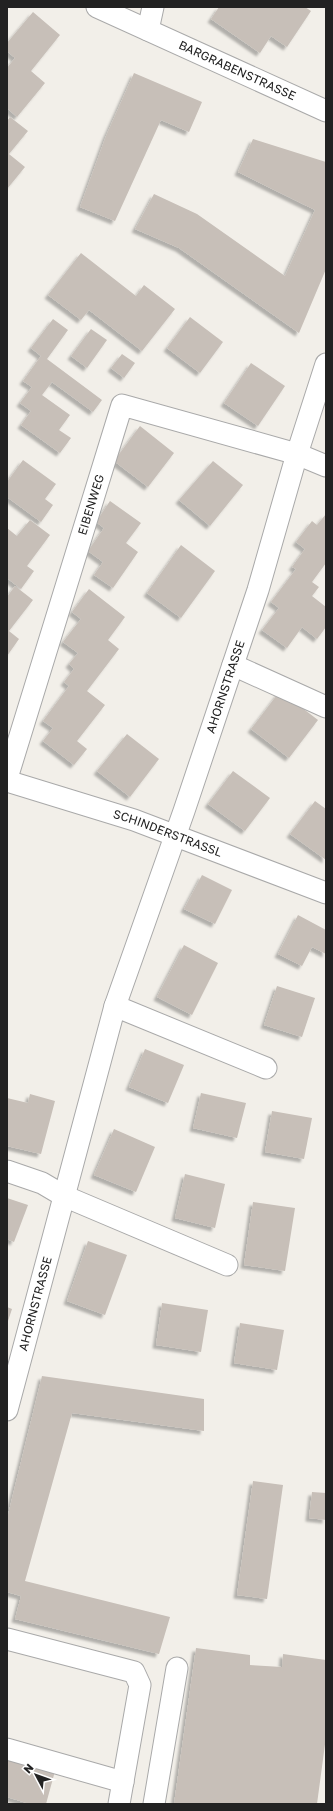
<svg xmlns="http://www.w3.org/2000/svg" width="333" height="1811" viewBox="0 0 333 1811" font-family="'Golos Text',sans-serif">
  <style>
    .building { fill: #c7bfb8; filter: url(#shadow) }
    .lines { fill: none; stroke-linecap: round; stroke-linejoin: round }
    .minor-casing { stroke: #a9a9a9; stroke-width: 23 }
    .minor { stroke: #fff; stroke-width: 21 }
    .labels { text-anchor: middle; stroke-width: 4; stroke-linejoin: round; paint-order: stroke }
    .street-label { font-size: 12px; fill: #222; stroke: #fff }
  </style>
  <defs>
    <filter id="shadow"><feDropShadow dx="-3.5" dy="3.5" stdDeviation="1" flood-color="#0004"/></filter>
  </defs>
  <rect width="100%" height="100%" fill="#f2efe9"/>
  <!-- building -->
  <g class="building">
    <polygon points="219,7 305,7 311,11 287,47 271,36 260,53 211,19"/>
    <polygon points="33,12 60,35 31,71 45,83 17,117 7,108 7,68 15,58 7,51 7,43"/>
    <polygon points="134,73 202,102 189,132 161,120 115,221 80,207 106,136"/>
    <polygon points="10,117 28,131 9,154 25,167 7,189 7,121"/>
    <polygon points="253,139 326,162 326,269 299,333 179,248 135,229 154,194 197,214 285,276 315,210 238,172"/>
    <polygon points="81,253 136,296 144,285 175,309 142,351 89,310 81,320 48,295"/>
    <polygon points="190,317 223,342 200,373 167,348"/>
    <polygon points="53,319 68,330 47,359 102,400 93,412 52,382 42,395 70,415 59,430 71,438 60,453 21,425 31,411 20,403 32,387 23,381 41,356 31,348"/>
    <polygon points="91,329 107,340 87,368 71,356"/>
    <polygon points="122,354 135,363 124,378 111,368"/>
    <polygon points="251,363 285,386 258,426 224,403"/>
    <polygon points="140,426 174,453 148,487 114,461"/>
    <polygon points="23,460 56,484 45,499 53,505 41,522 7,497 7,482"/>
    <polygon points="213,461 243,485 210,526 179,500"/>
    <polygon points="110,501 141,523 126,543 138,552 113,588 94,575 103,562 88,551 104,528 96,522"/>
    <polygon points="326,514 326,563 312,582 319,587 312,596 326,607 326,627 317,639 302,627 287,648 262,630 279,608 271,602 296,569 292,567 305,549 296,542 312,521 317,525"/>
    <polygon points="30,520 50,535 27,566 34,571 21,589 7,578 7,528 17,536"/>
    <polygon points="181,545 215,571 181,618 147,593"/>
    <polygon points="15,586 33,600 9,631 19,639 7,656 7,597"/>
    <polygon points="89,589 125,617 108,640 119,649 87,691 105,705 77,741 87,749 74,765 43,741 53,728 43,721 69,686 64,682 74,669 69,664 78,653 63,642 81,619 72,612"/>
    <polygon points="280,691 318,720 289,758 251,729"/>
    <polygon points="127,734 159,759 130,797 97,771"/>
    <polygon points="233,771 270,798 245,831 208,804"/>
    <polygon points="315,801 326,809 326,860 290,834"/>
    <polygon points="202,875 232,890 215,924 184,909"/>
    <polygon points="298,915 326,930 326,954 312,947 302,966 278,954"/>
    <polygon points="184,945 218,963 192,1015 157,997"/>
    <polygon points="277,986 315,998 302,1037 264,1025"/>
    <polygon points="145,1049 184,1065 168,1103 129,1087"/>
    <polygon points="201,1093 246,1103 237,1138 193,1128"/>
    <polygon points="30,1094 55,1101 41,1154 7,1146 7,1098 28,1103"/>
    <polygon points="272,1111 312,1118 304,1159 265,1152"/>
    <polygon points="114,1129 155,1147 136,1192 94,1175"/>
    <polygon points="185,1174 225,1184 215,1228 175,1218"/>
    <polygon points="7,1198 28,1205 14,1242 7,1239"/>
    <polygon points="253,1202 295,1208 285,1271 244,1265"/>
    <polygon points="88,1241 127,1255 105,1315 67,1301"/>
    <polygon points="162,1303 208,1310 201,1352 156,1345"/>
    <polygon points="7,1307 12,1309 7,1324"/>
    <polygon points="240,1323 284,1330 277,1370 234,1363"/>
    <polygon points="42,1376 204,1399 204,1431 72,1413 25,1581 170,1617 159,1654 15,1619 21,1596 7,1592 7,1519"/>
    <polygon points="253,1481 283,1485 267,1599 237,1595"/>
    <polygon points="312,1492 326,1493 326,1520 309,1518"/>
    <polygon points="196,1648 250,1655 250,1665 282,1667 283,1654 326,1660 326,1737 317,1804 174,1804"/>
    <polygon points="7,1756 55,1771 46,1804 30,1804 7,1797"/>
  </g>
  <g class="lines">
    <!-- minor casing -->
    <g class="minor-casing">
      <g id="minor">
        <path id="s1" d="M97,7L326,111"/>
        <polyline points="148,30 153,7"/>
        <polyline points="233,665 326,707"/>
        <path id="s2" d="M7,778L122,405L297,454L326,466"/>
        <path id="s3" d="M7,781L134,820L326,893"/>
        <polyline points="115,1006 266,1068"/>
        <polyline points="7,1171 42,1183 64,1196 227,1265"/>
        <path id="s4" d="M7,1410L115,1006L184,811L258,590L297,454L326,364"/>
        <polyline points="7,1639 134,1672 140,1685 119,1804"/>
        <polyline points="7,1749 123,1782"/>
        <polyline points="154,1804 177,1668"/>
      </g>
    </g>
    <!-- minor -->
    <use href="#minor" class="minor"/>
  </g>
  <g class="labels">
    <!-- street labels -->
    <g class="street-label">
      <text dy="4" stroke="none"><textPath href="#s1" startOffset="154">BARGRABENSTRASSE</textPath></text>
      <text dy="4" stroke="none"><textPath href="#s2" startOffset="286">EIBENWEG</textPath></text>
      <text dy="4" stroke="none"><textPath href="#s4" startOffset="756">AHORNSTRASSE</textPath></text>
      <text dy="4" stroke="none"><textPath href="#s3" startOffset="169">SCHINDERSTRASSL</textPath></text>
      <text dy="4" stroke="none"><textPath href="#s4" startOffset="110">AHORNSTRASSE</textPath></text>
    </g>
  </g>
  <!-- border -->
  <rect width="333" height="1811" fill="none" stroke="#222222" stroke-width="16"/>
  <!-- north arrow -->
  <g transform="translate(36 1775) rotate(311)" stroke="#ffffff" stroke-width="3" paint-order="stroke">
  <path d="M0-3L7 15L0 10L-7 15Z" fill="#222222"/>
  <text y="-6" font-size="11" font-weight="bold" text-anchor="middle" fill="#222222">N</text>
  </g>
</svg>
